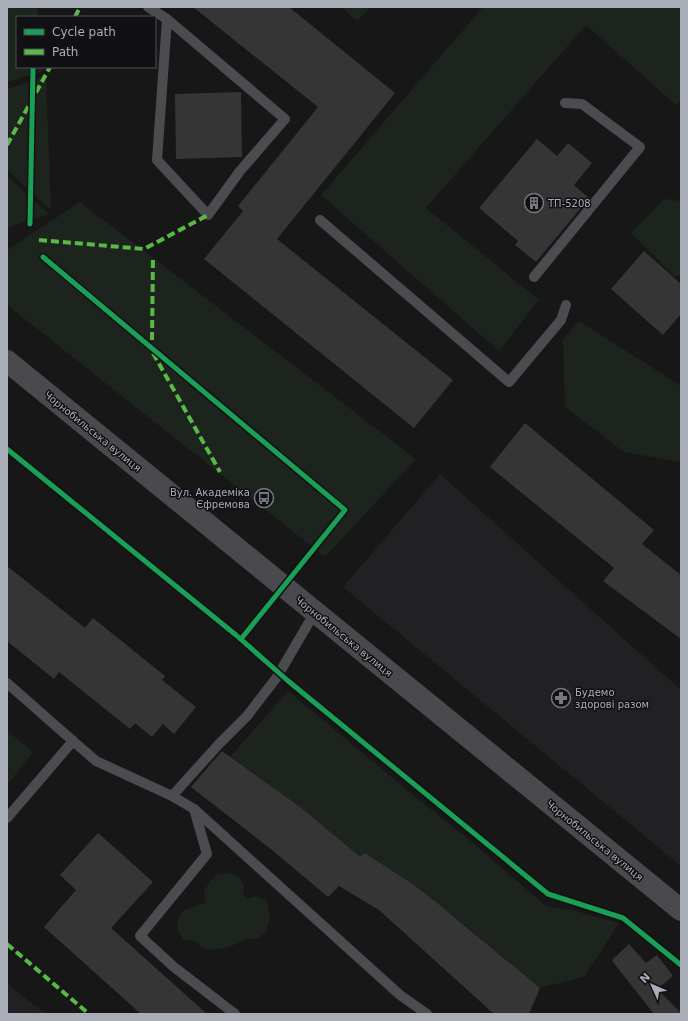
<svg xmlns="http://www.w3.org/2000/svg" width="688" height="1021" viewBox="0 0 688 1021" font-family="'DejaVu Sans',sans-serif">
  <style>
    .built { fill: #212123 }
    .green { fill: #1d241e }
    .building { fill: #353536 }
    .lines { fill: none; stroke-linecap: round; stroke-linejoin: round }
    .service { stroke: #4b4c50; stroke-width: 10 }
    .secondary { stroke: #4a4a4e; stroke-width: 22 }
    .quiet { stroke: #58b947; stroke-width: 4; stroke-dasharray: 8 4; stroke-linecap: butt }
    .cycleway-casing { stroke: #111113; stroke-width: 8 }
    .cycleway { stroke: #1a9f57; stroke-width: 5 }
    .labels { text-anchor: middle; stroke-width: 3; stroke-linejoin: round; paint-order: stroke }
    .poi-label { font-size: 10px; fill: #a8adb8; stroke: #111113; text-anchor: start }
    .street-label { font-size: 10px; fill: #a8adb8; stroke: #111113 }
  </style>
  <rect width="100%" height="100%" fill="#171717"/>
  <!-- built -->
  <g class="built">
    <polygon points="440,474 681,690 681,866 343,587"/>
    <polygon points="7,983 45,1014 7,1014"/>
  </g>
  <!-- green -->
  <g class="green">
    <polygon points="7,7 37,7 38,17 17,17 17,67 43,67 43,71 7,82"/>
    <polygon points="341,7 371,7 357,21"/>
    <polygon points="483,7 681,7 681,98 677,106 586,25 426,208 539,300 499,351 321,195"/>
    <polygon points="46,76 51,210 7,170 7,89"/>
    <polygon points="7,176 49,214 7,228"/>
    <polygon points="664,199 681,201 681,275 675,277 631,233"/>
    <polygon points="80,202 416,459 325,557 7,305 7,250"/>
    <polygon points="579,321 681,386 681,462 624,452 565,407 563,339"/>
    <polygon points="288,691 413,795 467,838 546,906 572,910 619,923 584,977 540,988 457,919 400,876 365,853 360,857 275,789 230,757"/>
    <polygon points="7,731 33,752 7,785"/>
    <polygon points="230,873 239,877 244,887 243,892 246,899 257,896 267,901 270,918 266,932 257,939 247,939 229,947 213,950 203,948 195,941 183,939 177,929 178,918 184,910 205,903 204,891 211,880 218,874"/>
  </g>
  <!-- building -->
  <g class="building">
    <polygon points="193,7 289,7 395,93 277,239 453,380 414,428 204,259 243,211 238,206 318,107"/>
    <polygon points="241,92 242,157 176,159 175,94"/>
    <polygon points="537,139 557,156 568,143 592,163 574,185 589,198 536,262 515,245 518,241 479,208"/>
    <polygon points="644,251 681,284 681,314 663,335 611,289"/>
    <polygon points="525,423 654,530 642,544 681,575 681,639 603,581 614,568 490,467"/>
    <polygon points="7,566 85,628 93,618 165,676 162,680 196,707 174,734 163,724 152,737 135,723 130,729 59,672 54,679 7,641"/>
    <polygon points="222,751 300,807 360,857 365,853 411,883 431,898 540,988 529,1014 494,1014 379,910 339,886 328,897 272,850 191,787"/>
    <polygon points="98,833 153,882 111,928 207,1014 141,1014 44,927 76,890 60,875"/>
    <polygon points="629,944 646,963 657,955 673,976 657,989 681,1013 681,1014 654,1014 613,962 612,960"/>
  </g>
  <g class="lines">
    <!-- service -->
    <g class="service">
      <polyline points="148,7 167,19 285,119 240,171 208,215 157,160 167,19"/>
      <polyline points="320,220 509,382 561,320 566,305"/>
      <polyline points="534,277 640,147 582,104 565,103"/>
      <polyline points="7,683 73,741"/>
      <polyline points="172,796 219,744 247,716 277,677 315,612"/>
      <polyline points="194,809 207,854 140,936 174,967 235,1014"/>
      <polyline points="7,818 73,741 96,761 172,796 194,809 400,995 427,1014"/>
    </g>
    <!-- secondary -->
    <polyline class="secondary" points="7,361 681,910"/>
    <!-- quiet -->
    <g class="quiet">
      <polyline points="75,17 80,7"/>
      <polyline points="7,145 50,67"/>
      <polyline points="39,240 144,249 208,215"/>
      <polyline points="152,340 153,256"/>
      <polyline points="153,353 220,472"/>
      <polyline points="7,944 89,1014"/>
    </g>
    <!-- cycleway casing -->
    <g class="cycleway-casing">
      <g id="cycleway">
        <polyline points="30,224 33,67"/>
        <polyline points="43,257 345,510 241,639"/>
        <polyline points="7,449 236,635 287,680 548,894 623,918 681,965"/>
      </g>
    </g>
    <!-- cycleway -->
    <use href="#cycleway" class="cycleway"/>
  </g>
  <!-- icons -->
  <defs>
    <g id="building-ring" transform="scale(1)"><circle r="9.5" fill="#111113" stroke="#757880" stroke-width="1.5"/><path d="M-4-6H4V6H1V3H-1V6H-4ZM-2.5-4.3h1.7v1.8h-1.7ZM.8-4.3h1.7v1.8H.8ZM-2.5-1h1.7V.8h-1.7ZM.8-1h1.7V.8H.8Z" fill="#757880"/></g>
    <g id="bus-ring" transform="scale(1)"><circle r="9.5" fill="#111113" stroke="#757880" stroke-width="1.5"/><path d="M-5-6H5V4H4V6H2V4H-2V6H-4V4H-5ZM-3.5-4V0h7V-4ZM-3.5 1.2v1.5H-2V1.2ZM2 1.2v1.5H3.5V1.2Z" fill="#757880"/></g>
    <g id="pharmacy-ring" transform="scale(1)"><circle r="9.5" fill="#111113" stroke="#757880" stroke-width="1.5"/><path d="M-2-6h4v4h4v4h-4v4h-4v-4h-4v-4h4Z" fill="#757880"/></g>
  </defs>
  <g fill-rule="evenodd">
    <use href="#building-ring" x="534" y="203"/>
    <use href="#bus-ring" x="264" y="498"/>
    <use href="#pharmacy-ring" x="561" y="698"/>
  </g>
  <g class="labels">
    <!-- poi labels -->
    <g class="poi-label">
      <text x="548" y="207">ТП-5208</text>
      <text x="250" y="496" text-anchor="end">Вул. Академіка<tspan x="250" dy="12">Єфремова</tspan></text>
      <text x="575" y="696">Будемо<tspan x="575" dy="12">здорові разом</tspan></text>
    </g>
    <!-- street labels -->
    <g class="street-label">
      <text transform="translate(93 431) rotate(39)" y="4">Чорнобильська вулиця</text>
      <text transform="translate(344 636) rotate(39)" y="4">Чорнобильська вулиця</text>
      <text transform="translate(595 840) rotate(39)" y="4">Чорнобильська вулиця</text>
    </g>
  </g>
  <!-- border -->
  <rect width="688" height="1021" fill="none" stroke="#a8adb8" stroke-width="16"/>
  <!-- legend -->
  <rect x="16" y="16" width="140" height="52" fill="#111113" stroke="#4d4f55"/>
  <rect x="24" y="29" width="20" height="6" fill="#1a9f57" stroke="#4d4f55"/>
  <text x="52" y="36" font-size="12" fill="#a8adb8">Cycle path</text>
  <rect x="24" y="49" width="20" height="6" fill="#58b947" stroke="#4d4f55"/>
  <text x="52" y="56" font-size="12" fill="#a8adb8">Path</text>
  <!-- north arrow -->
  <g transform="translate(652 985) rotate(315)" stroke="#111113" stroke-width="3" paint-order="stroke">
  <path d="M0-3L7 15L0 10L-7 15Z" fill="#a8adb8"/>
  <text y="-6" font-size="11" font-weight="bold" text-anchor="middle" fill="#a8adb8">N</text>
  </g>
</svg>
